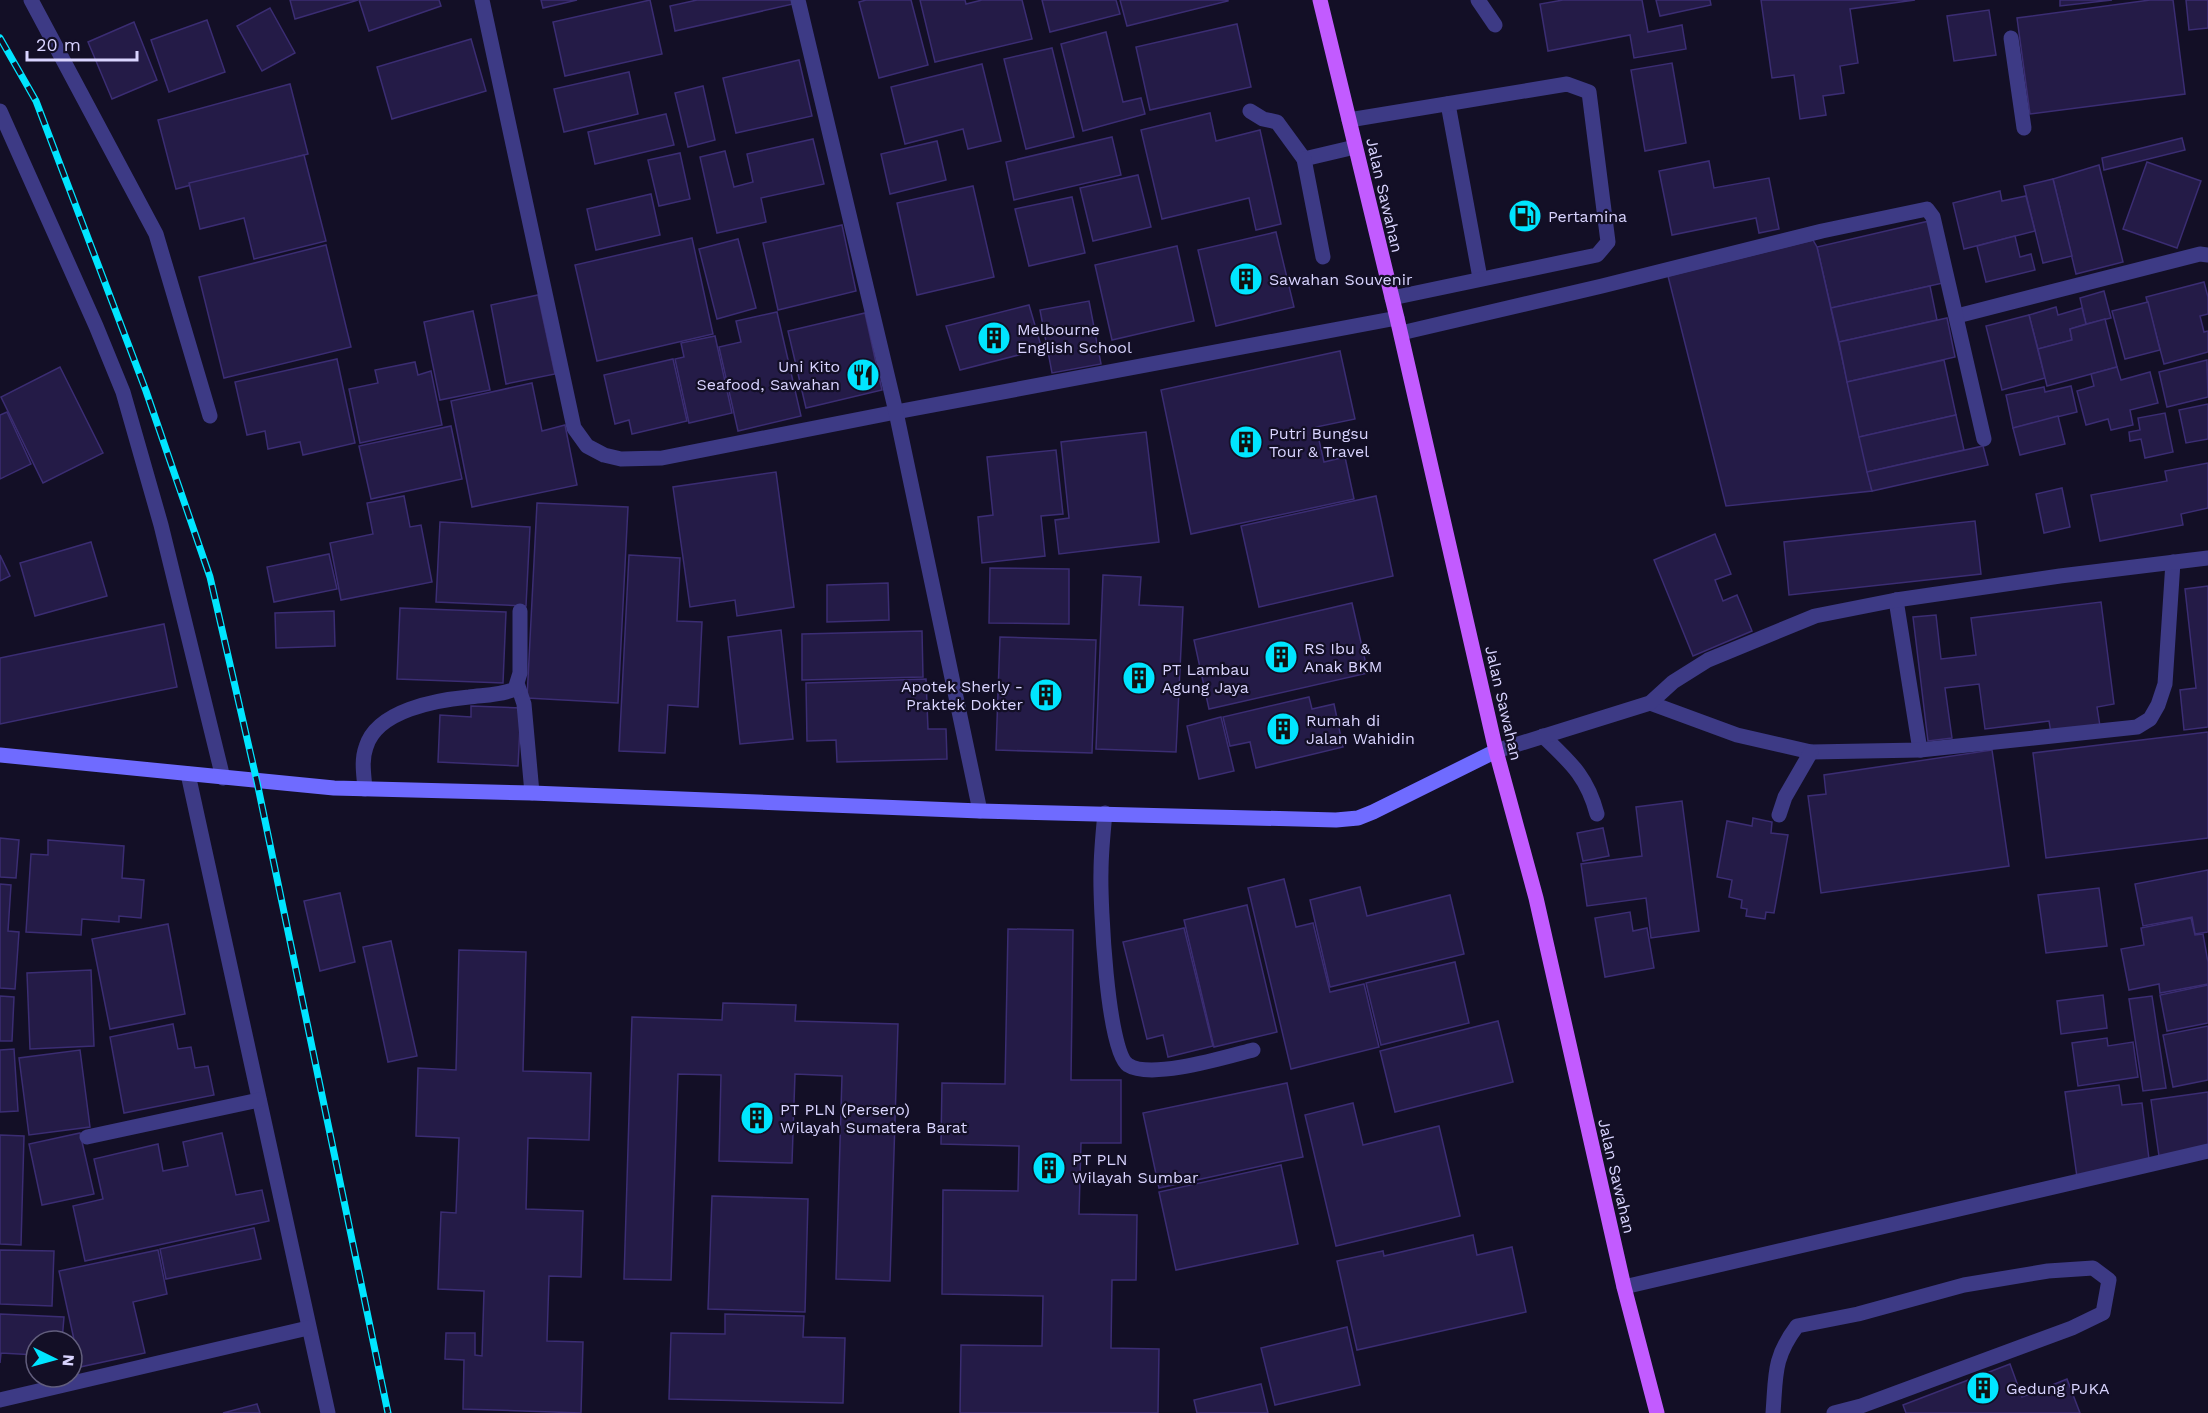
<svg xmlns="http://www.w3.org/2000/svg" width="2208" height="1413" viewBox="0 0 2208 1413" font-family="'Work Sans',sans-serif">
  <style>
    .building { fill: #241b47; stroke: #3b2d73; stroke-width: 1.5 }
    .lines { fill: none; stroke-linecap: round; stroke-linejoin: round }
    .lane { stroke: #3d3a85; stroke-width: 15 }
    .street { stroke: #3d3a85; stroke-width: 15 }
    .secondary { stroke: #6f6bff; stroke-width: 15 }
    .primary { stroke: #c25bff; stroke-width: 15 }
    .rail-casing { stroke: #00e5ff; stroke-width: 7 }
    .rail { stroke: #130f26; stroke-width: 4.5; stroke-dasharray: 14; stroke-linecap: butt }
    .labels { text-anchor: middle; stroke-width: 4.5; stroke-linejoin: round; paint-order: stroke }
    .street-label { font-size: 16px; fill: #d9d4ff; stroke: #130f26 }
    .poi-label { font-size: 16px; fill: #d9d4ff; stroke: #130f26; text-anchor: start }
  </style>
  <rect width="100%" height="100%" fill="#130f26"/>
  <!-- building -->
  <g class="building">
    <polygon points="290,0 358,0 295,19"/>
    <polygon points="359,0 439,0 441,6 369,31"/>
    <polygon points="541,0 577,0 543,8"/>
    <polygon points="650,0 662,54 565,76 553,22"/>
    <polygon points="697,0 792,0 793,4 675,31 670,6"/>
    <polygon points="866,0 911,0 928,65 879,78 859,2"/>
    <polygon points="920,0 965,0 966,4 982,0 1022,0 1032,39 935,62"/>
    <polygon points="1042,0 1116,0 1120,14 1050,32"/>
    <polygon points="1120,0 1228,0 1228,1 1127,26"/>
    <polygon points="1563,0 1642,0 1648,32 1682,25 1686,49 1634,58 1630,35 1548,51 1540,4"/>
    <polygon points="1656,0 1710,0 1711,5 1660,16"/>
    <polygon points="1761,0 1915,0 1850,9 1858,63 1840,66 1844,93 1823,96 1826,115 1800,119 1794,75 1772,78"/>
    <polygon points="2060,0 2112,0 2060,6"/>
    <polygon points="2150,0 2173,0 2185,94 2030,114 2017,18"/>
    <polygon points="2186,0 2208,0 2208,28 2189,30"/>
    <polygon points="270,8 295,53 262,71 237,26"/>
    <polygon points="1989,10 1996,55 1954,61 1947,16"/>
    <polygon points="207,20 225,72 169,92 151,40"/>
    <polygon points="134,22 157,80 112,99 88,42"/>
    <polygon points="1237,24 1251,87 1150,110 1136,47"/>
    <polygon points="1106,32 1123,102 1141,98 1145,114 1083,131 1061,44"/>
    <polygon points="471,39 486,91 392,119 377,67"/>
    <polygon points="1052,48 1074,137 1026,149 1004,59"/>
    <polygon points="799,60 812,116 736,133 723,78"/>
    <polygon points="1672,63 1686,143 1645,151 1631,70"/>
    <polygon points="982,64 1001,141 968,149 963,129 905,144 891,87"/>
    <polygon points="629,72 638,114 564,132 554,89"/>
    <polygon points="290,84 308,154 176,189 158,120"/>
    <polygon points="703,86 715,140 688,147 675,93"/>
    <polygon points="1210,113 1216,141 1260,130 1281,224 1256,230 1249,198 1162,219 1141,130"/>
    <polygon points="666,114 674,145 595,164 588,132"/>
    <polygon points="1112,137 1121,175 1014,200 1006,162"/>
    <polygon points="2182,138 2185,150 2104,170 2102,158"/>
    <polygon points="813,139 824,184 761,198 766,222 717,233 700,157 725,151 734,187 753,182 747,154"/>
    <polygon points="937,141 946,180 890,194 881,154"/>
    <polygon points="680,153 690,199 659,206 648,160"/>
    <polygon points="304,155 326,241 254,259 244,218 200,229 189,183"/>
    <polygon points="1709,161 1714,188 1769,178 1779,229 1759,233 1756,218 1672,235 1659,171"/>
    <polygon points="2147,162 2201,181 2177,248 2123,229"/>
    <polygon points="2099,165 2123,262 2076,274 2053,179"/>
    <polygon points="1138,175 1151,227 1093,241 1080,188"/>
    <polygon points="2053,179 2072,256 2043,263 2024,186"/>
    <polygon points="973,186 994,277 917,295 897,203"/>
    <polygon points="2000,191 2002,201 2026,196 2035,231 1964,249 1953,203"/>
    <polygon points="651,194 660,235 596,250 587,209"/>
    <polygon points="1072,197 1085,253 1029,266 1015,209"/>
    <polygon points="1929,221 1943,283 1831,308 1817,247"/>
    <polygon points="842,225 856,291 778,310 763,243"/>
    <polygon points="1276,232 1294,307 1216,326 1198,250"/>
    <polygon points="2015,236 2020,257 2031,254 2035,270 1986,282 1977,246"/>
    <polygon points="692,238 713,334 597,361 575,265"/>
    <polygon points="738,239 756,308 717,319 699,249"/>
    <polygon points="1813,240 1817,247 1872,491 1726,506 1668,276"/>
    <polygon points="326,245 351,347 224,378 199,277"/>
    <polygon points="1177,246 1194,321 1112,340 1095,265"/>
    <polygon points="2204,282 2208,297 2208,314 2200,316 2204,332 2208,331 2208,352 2164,364 2146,297"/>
    <polygon points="1930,286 1937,320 1839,342 1831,308"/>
    <polygon points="2104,291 2111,318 2086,324 2080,298"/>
    <polygon points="538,295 555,374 506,384 491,305"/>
    <polygon points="1089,301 1101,364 1052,373 1040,310"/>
    <polygon points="2148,302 2160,350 2125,359 2112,311"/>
    <polygon points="1029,305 1042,349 960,370 946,326"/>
    <polygon points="2056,307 2058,315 2082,308 2086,324 2070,329 2072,340 2038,349 2029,315"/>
    <polygon points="473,311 490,390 440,400 424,322"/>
    <polygon points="777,312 801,416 738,431 719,347 741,342 736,321"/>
    <polygon points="865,313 882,390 806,408 788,331"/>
    <polygon points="2029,315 2045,378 2002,390 1986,326"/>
    <polygon points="1947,318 1955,357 1847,382 1839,342"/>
    <polygon points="2105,319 2117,367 2047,386 2038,349 2072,340 2070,329"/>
    <polygon points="715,336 732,413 689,423 675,359 684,357 681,343"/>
    <polygon points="1340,351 1355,419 1316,427 1324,462 1345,457 1354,499 1191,534 1161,390"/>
    <polygon points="337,359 355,443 303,455 300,442 268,449 265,431 247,435 235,382"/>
    <polygon points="673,359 687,421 632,434 629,420 615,424 604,375"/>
    <polygon points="1944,360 1956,415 1859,437 1847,382"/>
    <polygon points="2207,360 2208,397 2167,407 2159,372"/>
    <polygon points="415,362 418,375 431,371 442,425 360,443 349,389 378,383 375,370"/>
    <polygon points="60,367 103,453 43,483 1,397"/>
    <polygon points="2117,367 2121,380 2150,372 2158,403 2130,410 2133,425 2111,430 2108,419 2086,425 2077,391 2094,386 2091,374"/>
    <polygon points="532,383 542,431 565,425 577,485 472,507 451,401"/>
    <polygon points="2071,386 2077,412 2013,428 2006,395 2044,387 2045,392"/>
    <polygon points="2208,404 2208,439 2186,443 2179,410"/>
    <polygon points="7,412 31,464 0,479 0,415"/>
    <polygon points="2165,413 2173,452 2145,458 2141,439 2130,441 2129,432 2140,430 2138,418"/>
    <polygon points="1956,415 1964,450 1867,472 1859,437"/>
    <polygon points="2058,416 2065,444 2020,455 2013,428"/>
    <polygon points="451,426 462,479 371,499 359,446"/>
    <polygon points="1146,432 1159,542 1059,554 1055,520 1069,518 1061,442"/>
    <polygon points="1983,446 1988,465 1872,491 1867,472"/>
    <polygon points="1056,450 1063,514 1041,516 1045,556 982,563 978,517 993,515 987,457"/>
    <polygon points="2208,463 2208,508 2181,514 2183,525 2100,541 2091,495 2167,481 2165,471"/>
    <polygon points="776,472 794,607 737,616 735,600 690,607 673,487"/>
    <polygon points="2062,488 2070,527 2044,533 2036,494"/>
    <polygon points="404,496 410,527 421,525 432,582 341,600 330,543 373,534 367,503"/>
    <polygon points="1376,496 1393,576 1259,607 1241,526"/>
    <polygon points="537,503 628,507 618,703 527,698"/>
    <polygon points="1975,521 1981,574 1789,595 1784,542"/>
    <polygon points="440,522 530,527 526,606 436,602"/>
    <polygon points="1715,534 1731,574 1715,580 1723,601 1737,595 1752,631 1693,656 1654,560"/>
    <polygon points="91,542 107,596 35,616 20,563"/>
    <polygon points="329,554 337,589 274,602 267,567"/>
    <polygon points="0,555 10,576 0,581"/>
    <polygon points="629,555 680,558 677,621 702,622 698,707 668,705 665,753 619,751"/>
    <polygon points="990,568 1069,569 1069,624 989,623"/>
    <polygon points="1103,575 1141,577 1139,605 1183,607 1176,752 1096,749"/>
    <polygon points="888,583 889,620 827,622 827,585"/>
    <polygon points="2208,586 2208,727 2184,730 2180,690 2196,688 2185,589"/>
    <polygon points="2101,602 2114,704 2097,707 2100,726 2051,733 2049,721 1985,729 1979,684 1945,688 1952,738 1928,741 1913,617 1936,615 1941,659 1976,655 1971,618"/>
    <polygon points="1352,603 1368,673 1209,709 1194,640"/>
    <polygon points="400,608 506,612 503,683 397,679"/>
    <polygon points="334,611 335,646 276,648 275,613"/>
    <polygon points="164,624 177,687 0,724 0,658"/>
    <polygon points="781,630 793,739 740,744 728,637"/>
    <polygon points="922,631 923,677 802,680 802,634"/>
    <polygon points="1000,637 1096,640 1092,753 996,750"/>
    <polygon points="926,679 928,729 946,729 947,759 837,762 836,740 807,741 806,683"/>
    <polygon points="1309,697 1312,709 1334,704 1343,747 1256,768 1250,742 1230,746 1223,717"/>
    <polygon points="471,706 521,708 518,766 438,762 440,715 471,717"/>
    <polygon points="1221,717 1234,771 1199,779 1187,726"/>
    <polygon points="2208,732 2208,838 2046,858 2033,753"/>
    <polygon points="1992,750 2009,866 1821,893 1808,796 1826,794 1824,775"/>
    <polygon points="1682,801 1699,931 1651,938 1646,898 1587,906 1581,864 1642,856 1636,807"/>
    <polygon points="1753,818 1772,822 1771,833 1788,835 1774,913 1766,912 1765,919 1746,916 1747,909 1741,908 1742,900 1729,897 1732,880 1717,877 1727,821 1752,826"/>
    <polygon points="1603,828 1609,856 1583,861 1577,833"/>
    <polygon points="0,838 19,840 16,878 0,877"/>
    <polygon points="48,840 124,846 122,878 144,880 141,918 119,916 119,922 82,919 81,935 26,932 31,854 48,855"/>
    <polygon points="2208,870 2208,932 2195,934 2192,917 2143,926 2135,884"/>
    <polygon points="1284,879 1296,927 1313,923 1330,992 1364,984 1379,1047 1291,1069 1248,888"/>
    <polygon points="0,884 11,885 8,931 19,932 15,989 0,988"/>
    <polygon points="1360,887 1367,916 1450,895 1464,954 1330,987 1310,900"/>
    <polygon points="2099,888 2107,946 2046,953 2038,895"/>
    <polygon points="340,893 355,962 320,971 304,901"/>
    <polygon points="1247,905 1277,1032 1214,1047 1184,920"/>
    <polygon points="1630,912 1633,931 1647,928 1654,968 1605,977 1595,918"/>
    <polygon points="2191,918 2195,935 2203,934 2208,962 2208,984 2160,993 2159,984 2129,990 2121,949 2144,945 2141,928"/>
    <polygon points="168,924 185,1014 110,1029 92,939"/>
    <polygon points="1184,928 1213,1046 1168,1057 1163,1035 1147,1039 1123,942"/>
    <polygon points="1008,929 1073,930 1071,1080 1121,1080 1121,1143 1081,1143 1079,1214 1137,1215 1136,1280 1112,1280 1111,1348 1159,1349 1158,1413 960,1413 961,1345 1042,1346 1043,1296 942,1294 943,1190 1018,1191 1019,1146 941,1144 942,1083 1005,1084"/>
    <polygon points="391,941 417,1056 388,1062 363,947"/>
    <polygon points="459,950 526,952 523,1071 591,1073 589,1140 528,1138 526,1209 583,1211 581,1277 549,1276 547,1341 583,1342 581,1413 463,1409 464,1360 445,1359 446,1333 475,1333 475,1355 482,1356 484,1291 438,1289 441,1212 456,1213 459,1138 416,1136 418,1068 456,1070"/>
    <polygon points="1455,962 1469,1023 1381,1045 1366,983"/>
    <polygon points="91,970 94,1046 30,1049 27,973"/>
    <polygon points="2208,985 2208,1023 2167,1031 2160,995"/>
    <polygon points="2103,995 2107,1028 2061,1034 2057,1001"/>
    <polygon points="0,996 14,997 12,1041 0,1041"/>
    <polygon points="2152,996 2166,1088 2143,1091 2129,999"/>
    <polygon points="723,1003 796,1005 795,1021 898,1024 890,1281 836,1279 842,1076 795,1074 792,1163 719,1161 721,1075 678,1074 671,1280 624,1279 632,1017 722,1020"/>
    <polygon points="1498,1021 1513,1082 1395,1112 1380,1051"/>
    <polygon points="173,1024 178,1049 191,1047 195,1068 208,1066 214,1095 124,1113 110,1037"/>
    <polygon points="2208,1026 2208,1080 2173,1087 2163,1035"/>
    <polygon points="2107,1038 2108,1046 2133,1042 2138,1077 2078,1086 2072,1043"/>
    <polygon points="14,1049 18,1111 0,1112 0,1050"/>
    <polygon points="80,1050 90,1127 29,1135 19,1058"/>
    <polygon points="1287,1083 1303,1157 1159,1188 1143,1113"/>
    <polygon points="2119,1085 2122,1105 2142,1103 2150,1167 2077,1177 2065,1092"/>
    <polygon points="2208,1092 2208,1156 2160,1163 2151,1100"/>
    <polygon points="1353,1103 1363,1145 1439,1126 1460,1216 1336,1246 1305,1115"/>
    <polygon points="80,1133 94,1194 42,1205 29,1144"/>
    <polygon points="222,1133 236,1195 262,1190 269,1221 85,1261 73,1206 103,1199 94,1159 158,1144 163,1171 188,1166 183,1142"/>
    <polygon points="0,1135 24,1136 21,1245 0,1244"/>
    <polygon points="1281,1165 1298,1244 1176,1270 1159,1192"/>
    <polygon points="712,1196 808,1199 805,1312 708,1309"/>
    <polygon points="254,1228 261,1259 166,1279 160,1249"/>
    <polygon points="1473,1235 1477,1255 1512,1247 1526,1312 1357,1350 1337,1261 1383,1251 1384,1256"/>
    <polygon points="0,1250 54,1251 52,1306 0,1304"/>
    <polygon points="158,1250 167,1294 133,1302 145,1353 80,1367 59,1271"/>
    <polygon points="0,1314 64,1317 62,1341 36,1341 36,1355 1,1353 0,1363"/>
    <polygon points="725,1314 804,1316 803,1337 845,1338 843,1403 669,1399 671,1333 725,1334"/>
    <polygon points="1347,1327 1360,1385 1275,1405 1261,1348"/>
    <polygon points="2010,1364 2022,1397 2067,1379 2080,1413 1906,1413 1903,1405"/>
    <polygon points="1261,1384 1268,1413 1197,1413 1194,1400"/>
    <polygon points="257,1404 260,1413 223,1413"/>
  </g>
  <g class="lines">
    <!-- lane -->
    <g class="lane">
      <polyline points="2011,38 2024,128"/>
      <polyline points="1448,104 1480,278"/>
      <polyline points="1349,120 1567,84 1589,92 1608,242 1597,255 1392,298"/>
      <path d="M1543,736C1570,762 1587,776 1597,814"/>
      <path d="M1773,1413C1776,1375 1773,1358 1797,1326L1858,1314L1964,1285L2048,1271L2093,1268L2109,1280L2103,1313L2072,1328L1861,1406L1834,1413"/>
    </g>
    <!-- street -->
    <g class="street">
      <polyline points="31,0 156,234 210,416"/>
      <polyline points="482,0 574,428 587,446 604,455 621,459 662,458 896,412 1397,318"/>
      <polyline points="798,0 896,412 980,811"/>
      <polyline points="1478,0 1495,25"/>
      <polyline points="0,111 96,326 123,392 161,525 223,778"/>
      <polyline points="1250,111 1263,119 1277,122 1304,159 1355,147"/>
      <polyline points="1304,159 1323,257"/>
      <polyline points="1957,316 2200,254 2208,255"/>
      <polyline points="1401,333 1602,286 1822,231 1927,209 1933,217 1984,439"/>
      <polyline points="1896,600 1920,750"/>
      <polyline points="518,686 524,704 532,793"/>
      <polyline points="1650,703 1737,735 1811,752 1920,750 2137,727 2150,719 2158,705 2165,684 2173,562"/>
      <polyline points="1496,751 1650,703 1673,682 1708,660 1815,616 1896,600 2060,576 2208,558"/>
      <polyline points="188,774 328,1413"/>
      <path d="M365,789C364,775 361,761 366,747C377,710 437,700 469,697C485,695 502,695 515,689L520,673V611"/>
      <path d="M1105,813C1103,833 1101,853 1101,872C1100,901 1107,1052 1128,1065C1151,1080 1226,1057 1253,1050"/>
      <polyline points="1779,815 1785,797 1811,752"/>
      <polyline points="87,1137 259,1100"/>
      <polyline points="1624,1287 2208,1151"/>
      <polyline points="0,1400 308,1328"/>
    </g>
    <!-- secondary -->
    <polyline class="secondary" points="0,755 334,788 532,793 980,811 1336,820 1358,818 1373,812 1496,751"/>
    <!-- primary -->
    <polyline class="primary" points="1320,0 1397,318 1496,751 1536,898 1624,1287 1657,1413"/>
    <!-- rail casing -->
    <g class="rail-casing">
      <polyline id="rail" points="0,38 36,101 146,391 210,577 257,782 388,1413"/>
    </g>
    <!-- rail -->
    <use href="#rail" class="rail"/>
  </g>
  <!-- icons -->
  <defs>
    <g id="fuel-disc" transform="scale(1.725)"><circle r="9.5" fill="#00e5ff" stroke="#130f26"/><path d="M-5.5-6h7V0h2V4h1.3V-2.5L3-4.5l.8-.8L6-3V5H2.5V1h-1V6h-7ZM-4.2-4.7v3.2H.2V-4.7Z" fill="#111"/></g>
    <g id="building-disc" transform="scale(1.725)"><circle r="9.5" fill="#00e5ff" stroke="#130f26"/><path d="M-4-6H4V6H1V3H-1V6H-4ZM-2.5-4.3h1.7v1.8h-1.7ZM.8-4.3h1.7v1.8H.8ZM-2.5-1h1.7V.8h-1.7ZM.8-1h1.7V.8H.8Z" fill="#111"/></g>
    <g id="restaurant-disc" transform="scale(1.725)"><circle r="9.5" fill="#00e5ff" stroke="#130f26"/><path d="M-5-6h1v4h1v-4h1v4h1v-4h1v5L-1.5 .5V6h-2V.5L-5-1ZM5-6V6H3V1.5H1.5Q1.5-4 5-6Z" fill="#111"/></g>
  </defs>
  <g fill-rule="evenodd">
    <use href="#fuel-disc" x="1525" y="216"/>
    <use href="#building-disc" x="1246" y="279"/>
    <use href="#building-disc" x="994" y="338"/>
    <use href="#restaurant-disc" x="863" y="375"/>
    <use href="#building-disc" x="1246" y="442"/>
    <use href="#building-disc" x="1281" y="657"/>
    <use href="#building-disc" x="1139" y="678"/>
    <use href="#building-disc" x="1046" y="695"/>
    <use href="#building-disc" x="1283" y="729"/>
    <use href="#building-disc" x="757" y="1118"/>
    <use href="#building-disc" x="1049" y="1168"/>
    <use href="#building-disc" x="1983" y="1388"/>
  </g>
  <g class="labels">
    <!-- street labels -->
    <g class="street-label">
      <text transform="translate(1385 195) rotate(77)" y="6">Jalan Sawahan</text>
      <text transform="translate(1504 703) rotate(77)" y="6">Jalan Sawahan</text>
      <text transform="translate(1617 1176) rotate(77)" y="6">Jalan Sawahan</text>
    </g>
    <!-- poi labels -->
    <g class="poi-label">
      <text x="1548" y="222">Pertamina</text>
      <text x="1269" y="285">Sawahan Souvenir</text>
      <text x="1017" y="335">Melbourne<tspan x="1017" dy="18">English School</tspan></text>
      <text x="840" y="372" text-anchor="end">Uni Kito<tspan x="840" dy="18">Seafood, Sawahan</tspan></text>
      <text x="1269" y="439">Putri Bungsu<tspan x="1269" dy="18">Tour &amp; Travel</tspan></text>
      <text x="1304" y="654">RS Ibu &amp;<tspan x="1304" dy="18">Anak BKM</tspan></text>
      <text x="1162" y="675">PT Lambau<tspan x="1162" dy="18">Agung Jaya</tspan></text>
      <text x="1023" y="692" text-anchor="end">Apotek Sherly -<tspan x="1023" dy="18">Praktek Dokter</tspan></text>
      <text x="1306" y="726">Rumah di<tspan x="1306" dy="18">Jalan Wahidin</tspan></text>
      <text x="780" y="1115">PT PLN (Persero)<tspan x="780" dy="18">Wilayah Sumatera Barat</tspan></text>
      <text x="1072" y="1165">PT PLN<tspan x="1072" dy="18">Wilayah Sumbar</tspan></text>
      <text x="2006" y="1394">Gedung PJKA</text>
    </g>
  </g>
  <!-- north arrow -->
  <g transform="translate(54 1359) rotate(95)"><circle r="28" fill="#130f26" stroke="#625e7d" stroke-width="1.5"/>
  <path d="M0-4.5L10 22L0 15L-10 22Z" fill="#00e5ff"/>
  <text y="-9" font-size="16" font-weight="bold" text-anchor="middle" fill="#d9d4ff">N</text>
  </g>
  <!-- scale -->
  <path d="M27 51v9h110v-9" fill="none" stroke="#d9d4ff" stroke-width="3"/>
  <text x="36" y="51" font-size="18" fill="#d9d4ff" stroke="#130f26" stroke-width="4.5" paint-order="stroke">20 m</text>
</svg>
